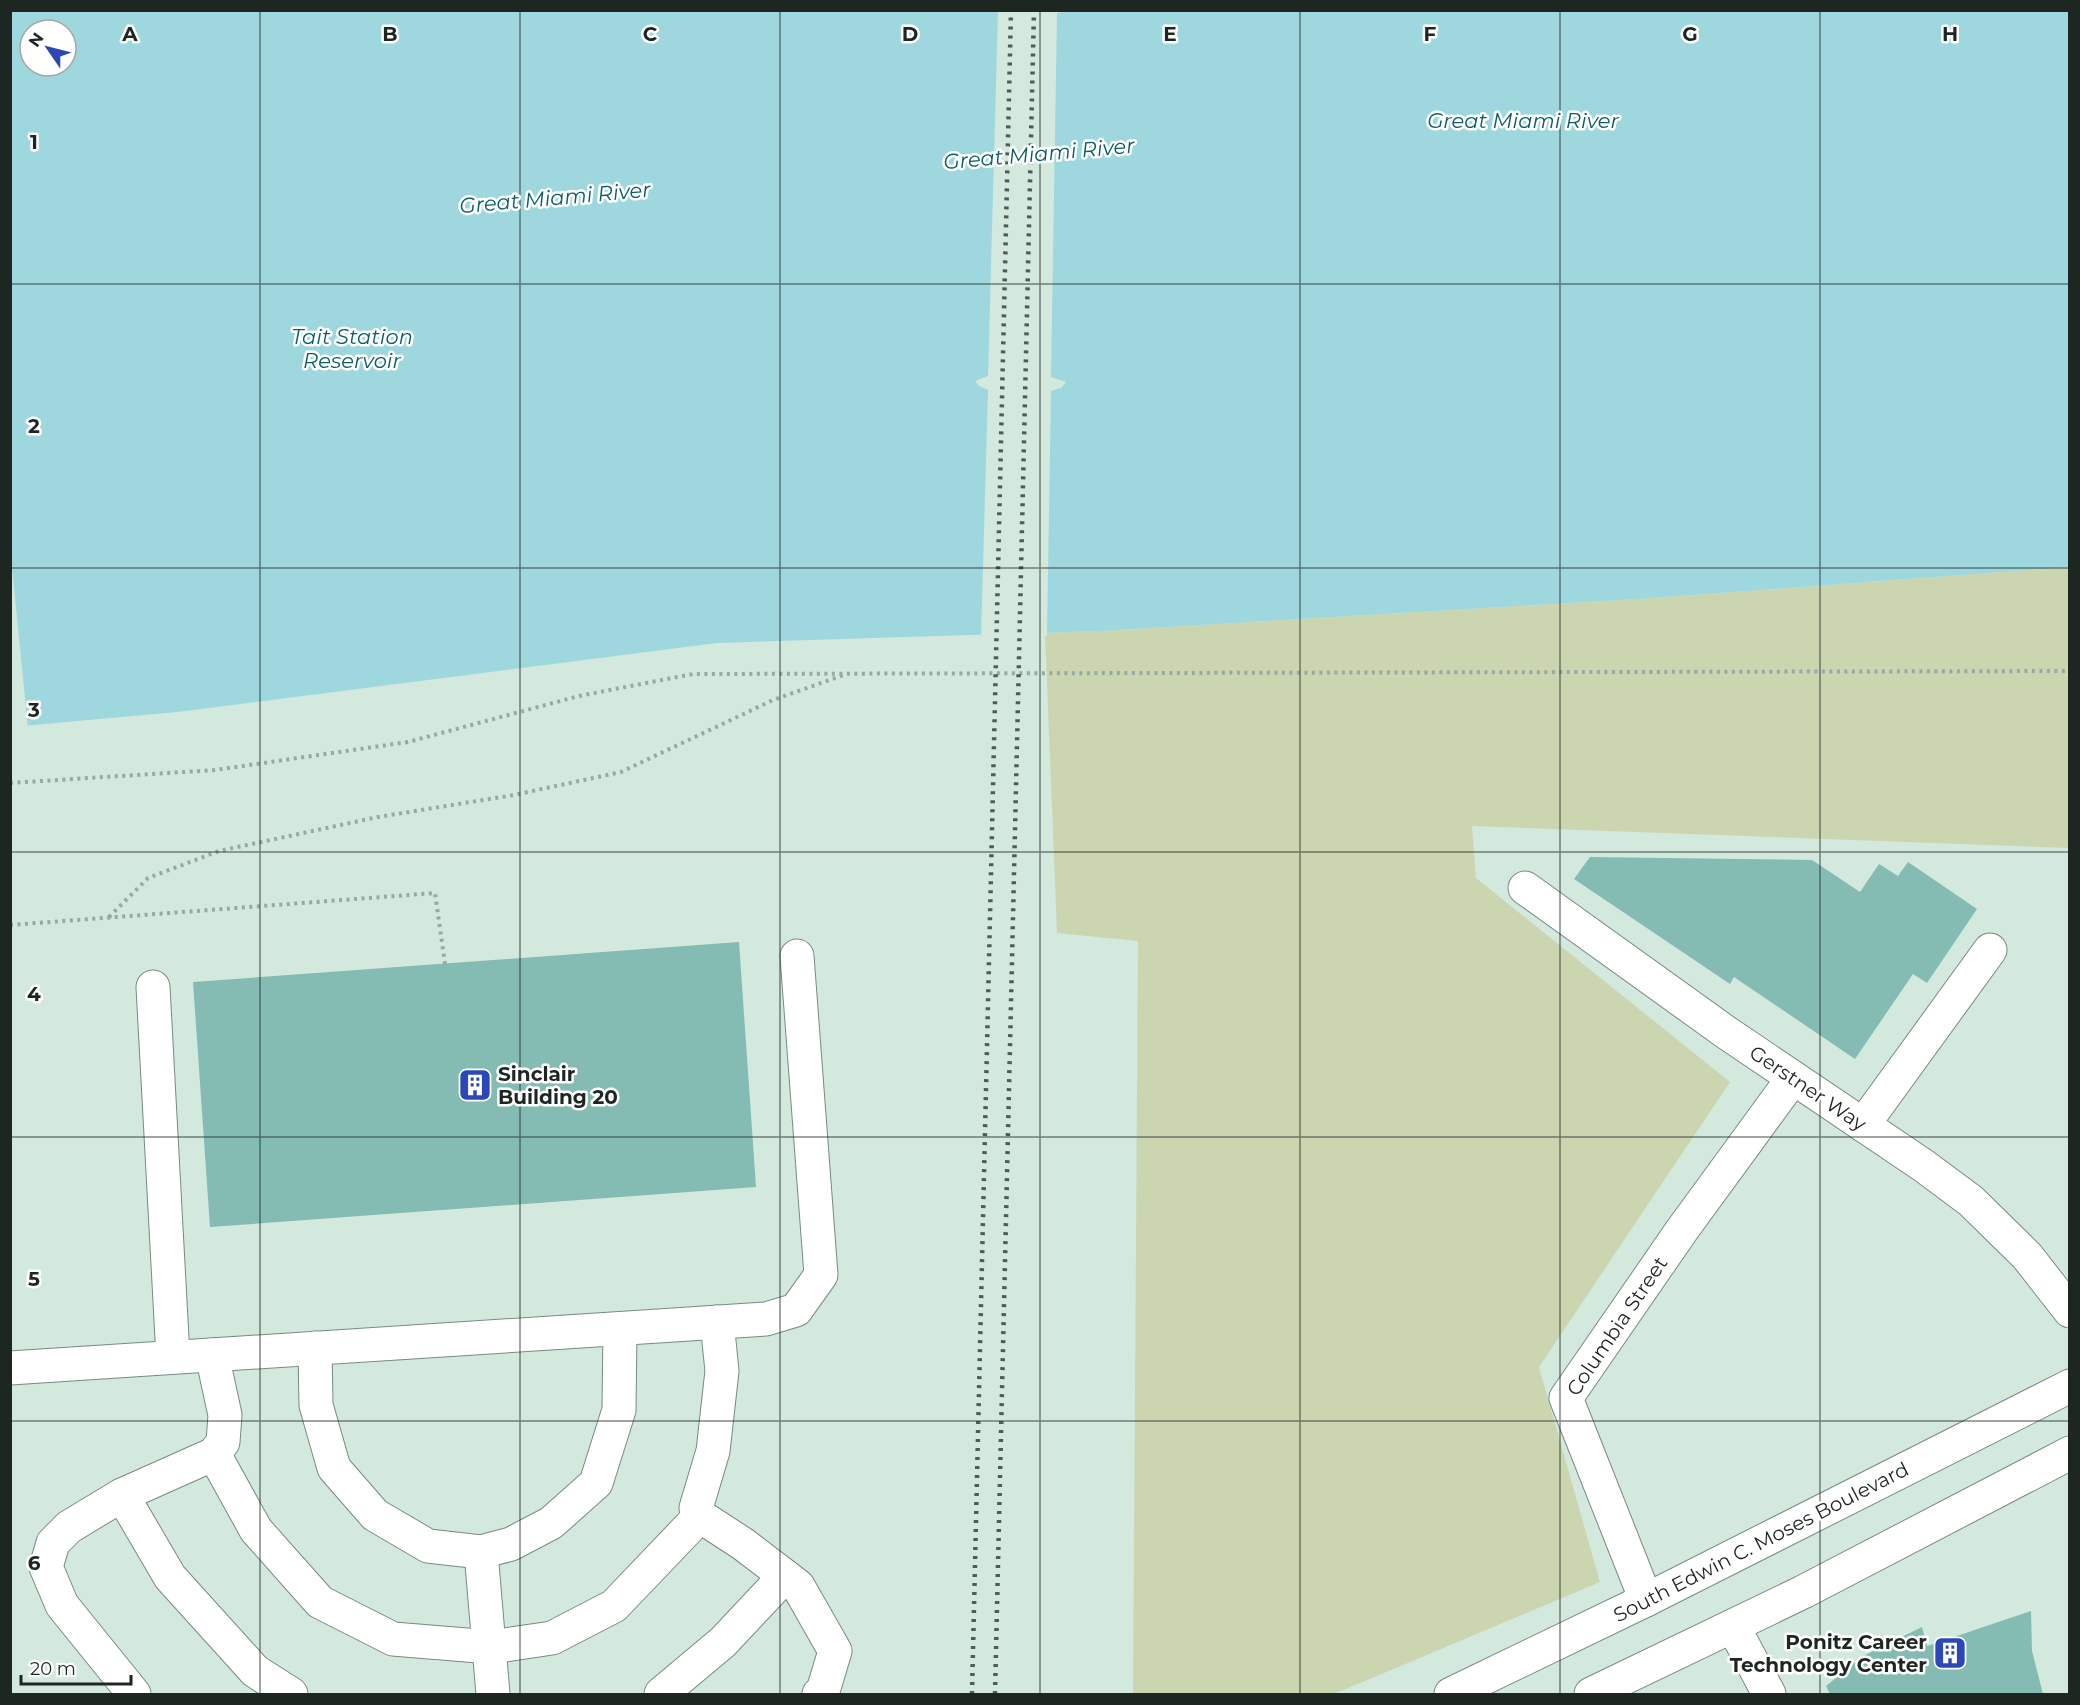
<svg xmlns="http://www.w3.org/2000/svg" width="2080" height="1705" viewBox="0 0 2080 1705" font-family="Montserrat,sans-serif">
  <style>
    .green { fill: #cbd6b1 }
    .water { fill: #9ed7de; fill-rule: evenodd }
    .pier { fill: #d3e9de }
    .building { fill: #84bbb3 }
    .lines { fill: none; stroke-linecap: round; stroke-linejoin: round }
    .minor-casing { stroke: #778b80; stroke-width: 35 }
    .major-casing { stroke: #778b80; stroke-width: 35 }
    .path { stroke: #97a9a0; stroke-width: 4; stroke-dasharray: 3 4.5; stroke-linecap: butt }
    .minor { stroke: #fff; stroke-width: 33 }
    .major { stroke: #fff; stroke-width: 33 }
    .rail { stroke: #4f5b55; stroke-width: 4.5; stroke-dasharray: 3 6; stroke-linecap: butt }
    .grid { fill: none; stroke: #1e2622; stroke-width: 1.5; stroke-opacity: 0.55 }
    .labels { text-anchor: middle; stroke-width: 5; stroke-linejoin: round; paint-order: stroke }
    .poi-label { font-size: 20px; font-weight: bold; fill: #1e2622; stroke: #fff; text-anchor: start }
    .street-label { font-size: 20px; fill: #1e2622; stroke: #fff }
    .water-label { font-size: 21px; font-style: italic; fill: #0d5d65; stroke: #fff }
    .grid-label { font-size: 20px; text-anchor: middle; font-weight: bold; fill: #1e2622; stroke: #fff; stroke-width: 5; stroke-linejoin: round; paint-order: stroke }
  </style>
  <rect width="100%" height="100%" fill="#d3e9de"/>
  <!-- green -->
  <polygon class="green" points="2069,567 2069,848 1472,826 1476,878 1730,1082 1539,1367 1600,1582 1334,1694 1133,1694 1138,941 1057,933 1045,633 1100,631 1652,598"/>
  <!-- water -->
  <path class="water" d="M11,11H2069V567L1652,598L1100,631L717,643L177,712L11,727ZM30,30H66V66H30Z"/>
  <!-- pier -->
  <g class="pier">
    <polygon points="991,11 1069,11 1057,13 1051,377 1066,382 1061,388 1051,391 1047,636 981,638 988,390 979,386 975,381 988,376 998,12"/>
    <polygon points="11,557 28,729 10,730 10,557"/>
  </g>
  <!-- building -->
  <g class="building">
    <polygon points="1590,857 1812,860 1860,892 1879,864 1898,876 1908,862 1977,909 1927,983 1913,974 1855,1059 1734,977 1730,984 1574,879"/>
    <polygon points="739,942 756,1187 210,1227 193,982"/>
    <polygon points="2031,1611 2032,1651 2043,1694 1830,1694 1826,1686 1863,1656 1922,1627 1927,1646"/>
  </g>
  <g class="lines">
    <!-- minor casing -->
    <g class="minor-casing">
      <g id="minor">
        <polyline points="1525,888 1727,1033 1924,1166 1971,1201 2027,1256 2070,1311"/>
        <polyline points="153,987 173,1357"/>
        <polyline points="1863,1125 1990,950"/>
        <polyline points="717,1322 722,1371 713,1451 696,1508 700,1516 743,1544 798,1586 835,1651 823,1691 819,1694"/>
        <polyline points="315,1348 316,1405 334,1468 375,1515 428,1546 481,1552 511,1544 551,1523 596,1483 619,1410 620,1329"/>
        <polyline points="10,1368 766,1319 796,1310 821,1275 797,956"/>
        <polyline points="214,1454 256,1530 320,1602 393,1639 491,1647 552,1638 614,1606 700,1516"/>
        <polyline points="122,1495 170,1577 255,1671 291,1694"/>
        <polyline points="481,1552 493,1694"/>
        <polyline points="1646,1600 1566,1398 1682,1230 1793,1078"/>
        <polyline points="1733,1626 1769,1694"/>
        <polyline points="134,1694 62,1605 46,1567 53,1543 69,1527 122,1495 214,1454 223,1442 225,1415 212,1355"/>
        <polyline points="661,1694 723,1642 785,1576"/>
      </g>
    </g>
    <!-- major casing -->
    <g class="major-casing">
      <g id="major">
        <polyline points="1451,1694 1646,1600 2070,1386"/>
        <polyline points="1591,1694 1803,1592 2070,1453"/>
      </g>
    </g>
    <!-- path -->
    <g class="path">
      <polyline points="10,783 215,770 408,742 579,696 693,674 2070,671"/>
      <polyline points="109,917 148,878 219,851 378,817 514,795 621,772 773,700 844,675"/>
      <polyline points="10,925 435,893 445,964"/>
    </g>
    <!-- minor -->
    <use href="#minor" class="minor"/>
    <!-- major -->
    <use href="#major" class="major"/>
    <!-- rail -->
    <g class="rail">
      <polyline points="972,1694 1011,10"/>
      <polyline points="995,1694 1034,10"/>
    </g>
  </g>
  <!-- grid -->
  <path class="grid" d="M260,10V1694M520,10V1694M780,10V1694M1040,10V1694M1300,10V1694M1560,10V1694M1820,10V1694M10,284H2070M10,568H2070M10,852H2070M10,1137H2070M10,1421H2070"/>
  <!-- icons -->
  <defs>
    <g id="building-square" transform="scale(1.725)"><rect x="-9" y="-9" width="18" height="18" rx="4" fill="#2c48b8" stroke="#fff"/><path d="M-4-6H4V6H1V3H-1V6H-4ZM-2.5-4.3h1.7v1.8h-1.7ZM.8-4.3h1.7v1.8H.8ZM-2.5-1h1.7V.8h-1.7ZM.8-1h1.7V.8H.8Z" fill="#fff"/></g>
  </defs>
  <g fill-rule="evenodd">
    <use href="#building-square" x="475" y="1085"/>
    <use href="#building-square" x="1950" y="1653"/>
  </g>
  <g class="labels">
    <!-- poi labels -->
    <g class="poi-label">
      <text x="498" y="1081">Sinclair<tspan x="498" dy="23">Building 20</tspan></text>
      <text x="1927" y="1649" text-anchor="end">Ponitz Career<tspan x="1927" dy="23">Technology Center</tspan></text>
    </g>
    <!-- street labels -->
    <g class="street-label">
      <text transform="translate(1808 1088) rotate(34)" y="7">Gerstner Way</text>
      <text transform="translate(1617 1326) rotate(-56)" y="7">Columbia Street</text>
      <text transform="translate(1761 1542) rotate(-27)" y="7">South Edwin C. Moses Boulevard</text>
    </g>
    <!-- water labels -->
    <g class="water-label">
      <text x="1523" y="128">Great Miami River</text>
      <text transform="translate(1039 154) rotate(-5)" y="7">Great Miami River</text>
      <text transform="translate(555 198) rotate(-5)" y="7">Great Miami River</text>
      <text x="352" y="344">Tait Station<tspan x="352" dy="24">Reservoir</tspan></text>
    </g>
  </g>
  <g class="grid-label">
    <text x="130" y="41">A</text>
    <text x="390" y="41">B</text>
    <text x="650" y="41">C</text>
    <text x="910" y="41">D</text>
    <text x="1170" y="41">E</text>
    <text x="1430" y="41">F</text>
    <text x="1690" y="41">G</text>
    <text x="1950" y="41">H</text>
    <text x="34" y="149">1</text>
    <text x="34" y="433">2</text>
    <text x="34" y="717">3</text>
    <text x="34" y="1001">4</text>
    <text x="34" y="1286">5</text>
    <text x="34" y="1570">6</text>
  </g>
  <!-- border -->
  <rect width="2080" height="1705" fill="none" stroke="#1e2622" stroke-width="24"/>
  <!-- north arrow -->
  <g transform="translate(48 48) rotate(305)"><circle r="28" fill="#ffffff" stroke="#a5a8a7" stroke-width="1.5"/>
  <path d="M0-4.5L10 22L0 15L-10 22Z" fill="#2c48b8"/>
  <text y="-9" font-size="16" font-weight="bold" text-anchor="middle" fill="#1e2622">N</text>
  </g>
  <!-- scale -->
  <path d="M21 1675v9h110v-9" fill="none" stroke="#1e2622" stroke-width="3"/>
  <text x="30" y="1675" font-size="18" fill="#1e2622" stroke="#ffffff" stroke-width="4.5" paint-order="stroke">20 m</text>
</svg>
